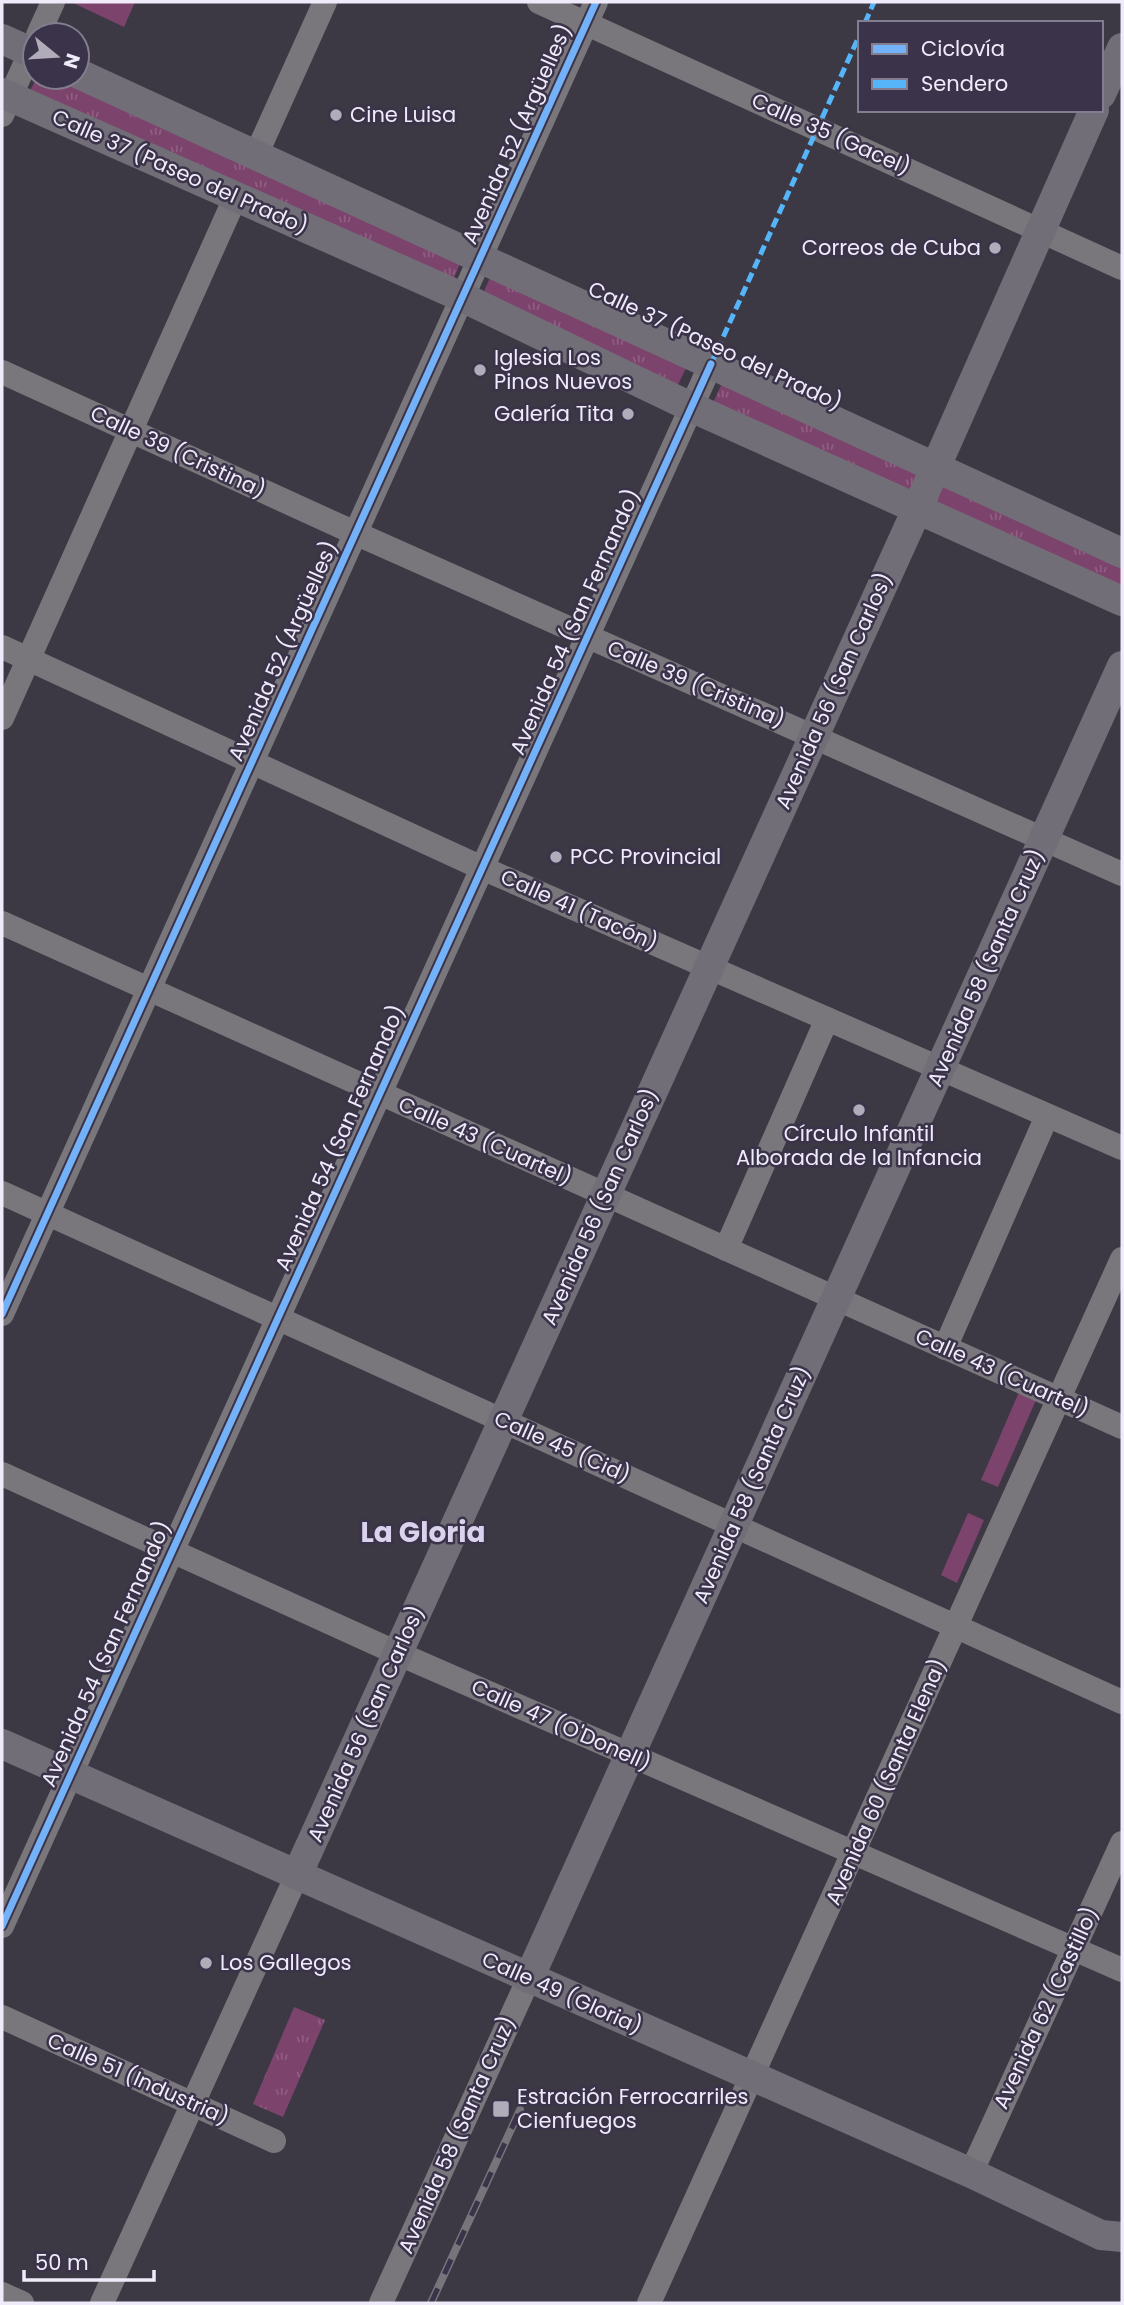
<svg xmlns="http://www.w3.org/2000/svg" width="1124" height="2305" viewBox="0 0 1124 2305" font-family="Poppins,sans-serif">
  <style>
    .grass { fill: url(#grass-tufts) }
    .garden { fill: #7c436c }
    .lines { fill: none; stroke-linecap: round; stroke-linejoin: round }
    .minor { stroke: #7a777c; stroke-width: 24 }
    .major { stroke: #726e77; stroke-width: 30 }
    .rail-casing { stroke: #78747b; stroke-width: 8 }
    .rail { stroke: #3a3349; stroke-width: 5; stroke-dasharray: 16; stroke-linecap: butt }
    .quiet { stroke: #56b5f8; stroke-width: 5; stroke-dasharray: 10 5; stroke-linecap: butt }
    .cycleway-casing { stroke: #3a3349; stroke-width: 11 }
    .cycleway { stroke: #73b2f8; stroke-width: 7 }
    .poi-dot { fill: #b1acba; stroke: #3a3349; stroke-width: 2.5 }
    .labels { text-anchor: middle; stroke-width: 5; stroke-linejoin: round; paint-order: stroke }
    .poi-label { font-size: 21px; fill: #f0ebfa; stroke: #3a3349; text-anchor: start }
    .street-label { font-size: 21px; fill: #f0ebfa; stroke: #3a3349 }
    .district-label { font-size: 28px; font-weight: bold; fill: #dbd2ee; stroke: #3a3349 }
  </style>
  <defs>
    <pattern id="grass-tufts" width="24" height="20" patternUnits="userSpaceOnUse" patternTransform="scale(1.75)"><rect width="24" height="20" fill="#7c436c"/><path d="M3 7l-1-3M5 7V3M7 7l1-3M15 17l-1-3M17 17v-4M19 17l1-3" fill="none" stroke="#8f5e82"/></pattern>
  </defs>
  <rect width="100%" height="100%" fill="#3c3844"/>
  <!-- grass -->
  <g class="grass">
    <polygon points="37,77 60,77 462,259 451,285 28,95"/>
    <polygon points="492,273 688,364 676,389 481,298"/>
    <polygon points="724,379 1122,562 1122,591 712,405"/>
    <polygon points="294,2007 325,2020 283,2117 253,2104"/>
  </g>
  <!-- garden -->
  <g class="garden">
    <polygon points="71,2 135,2 124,27"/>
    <polygon points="1019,1392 1036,1400 998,1487 981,1480"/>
    <polygon points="968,1513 984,1520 957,1583 941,1575"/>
  </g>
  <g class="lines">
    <!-- minor -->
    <g class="minor">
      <polyline points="539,2 1122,268"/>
      <polyline points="38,35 53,2"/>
      <polyline points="2,115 35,42"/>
      <polyline points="256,155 325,2"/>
      <polyline points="2,372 355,533 1122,874"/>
      <polyline points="2,647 482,868 1122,1148"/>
      <polyline points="2,718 236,196"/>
      <polyline points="2,923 1122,1427"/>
      <polyline points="2,1193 1122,1702"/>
      <polyline points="726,1249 827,1019"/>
      <polyline points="2,1314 596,2"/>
      <polyline points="945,1348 1047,1116"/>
      <polyline points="2,1474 397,1653 1122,1970"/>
      <polyline points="2,1926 711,364"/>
      <polyline points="2,2017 274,2141"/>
      <polyline points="971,2173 1122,1843"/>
      <polyline points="2,2294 22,2303"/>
      <polyline points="102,2303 297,1875"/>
      <polyline points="381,2303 529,1978"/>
      <polyline points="649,2303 1122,1259"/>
    </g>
    <!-- major -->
    <g class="major">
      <polyline points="2,39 35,54"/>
      <polyline points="77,73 1122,553"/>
      <polyline points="2,93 462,297 691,407 1122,601"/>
      <polyline points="1101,94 1122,48"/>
      <polyline points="2,1744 971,2173 1101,2235 1122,2237"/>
      <polyline points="297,1875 914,516 1094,110"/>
      <polyline points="529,1978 1122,666"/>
    </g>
    <!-- rail casing -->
    <g class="rail-casing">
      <polyline id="rail" points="431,2303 520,2110"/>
    </g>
    <!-- rail -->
    <use href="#rail" class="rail"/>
    <!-- quiet -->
    <g class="quiet">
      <polyline points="865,23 874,2"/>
      <polyline points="711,364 860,34"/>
    </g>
    <!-- cycleway casing -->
    <g class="cycleway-casing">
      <g id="cycleway">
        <polyline points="2,1314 596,2"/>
        <polyline points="2,1926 711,364"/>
      </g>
    </g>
    <!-- cycleway -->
    <use href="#cycleway" class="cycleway"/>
  </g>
  <!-- markers -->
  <g class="poi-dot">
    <circle cx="336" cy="115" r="7"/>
    <circle cx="995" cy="248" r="7"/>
    <circle cx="480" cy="370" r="7"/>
    <circle cx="628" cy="414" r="7"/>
    <circle cx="556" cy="857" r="7"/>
    <circle cx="859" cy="1110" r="7"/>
    <circle cx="206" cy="1963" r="7"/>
    <rect x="492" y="2100" width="18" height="18" rx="3.5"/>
  </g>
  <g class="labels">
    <!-- poi labels -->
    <g class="poi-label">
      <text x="350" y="122">Cine Luisa</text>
      <text x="981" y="255" text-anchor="end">Correos de Cuba</text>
      <text x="494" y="365">Iglesia Los<tspan x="494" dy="24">Pinos Nuevos</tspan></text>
      <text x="614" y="421" text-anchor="end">Galería Tita</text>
      <text x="570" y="864">PCC Provincial</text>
      <text x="859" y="1141" text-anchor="middle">Círculo Infantil<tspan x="859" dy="24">Alborada de la Infancia</tspan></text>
      <text x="220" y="1970">Los Gallegos</text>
      <text x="517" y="2104">Estración Ferrocarriles<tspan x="517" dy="24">Cienfuegos</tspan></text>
    </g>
    <!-- street labels -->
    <g class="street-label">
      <text transform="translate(517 134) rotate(-66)" y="7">Avenida 52 (Argüelles)</text>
      <text transform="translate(831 134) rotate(24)" y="7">Calle 35 (Gacel)</text>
      <text transform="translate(180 172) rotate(24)" y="7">Calle 37 (Paseo del Prado)</text>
      <text transform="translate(715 346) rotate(25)" y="7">Calle 37 (Paseo del Prado)</text>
      <text transform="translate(178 452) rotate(25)" y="7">Calle 39 (Cristina)</text>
      <text transform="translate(575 622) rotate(-66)" y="7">Avenida 54 (San Fernando)</text>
      <text transform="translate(283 651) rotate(-66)" y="7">Avenida 52 (Argüelles)</text>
      <text transform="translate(696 684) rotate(23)" y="7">Calle 39 (Cristina)</text>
      <text transform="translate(834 691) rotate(-66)" y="7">Avenida 56 (San Carlos)</text>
      <text transform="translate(579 910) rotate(24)" y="7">Calle 41 (Tacón)</text>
      <text transform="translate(986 968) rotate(-66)" y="7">Avenida 58 (Santa Cruz)</text>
      <text transform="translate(340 1138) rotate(-66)" y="7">Avenida 54 (San Fernando)</text>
      <text transform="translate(485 1141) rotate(24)" y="7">Calle 43 (Cuartel)</text>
      <text transform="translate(600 1207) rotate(-66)" y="7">Avenida 56 (San Carlos)</text>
      <text transform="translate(1002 1373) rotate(24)" y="7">Calle 43 (Cuartel)</text>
      <text transform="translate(562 1447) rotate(24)" y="7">Calle 45 (Cid)</text>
      <text transform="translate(752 1485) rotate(-66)" y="7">Avenida 58 (Santa Cruz)</text>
      <text transform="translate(106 1654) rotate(-66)" y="7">Avenida 54 (San Fernando)</text>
      <text transform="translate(366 1724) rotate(-66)" y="7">Avenida 56 (San Carlos)</text>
      <text transform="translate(561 1725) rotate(24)" y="7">Calle 47 (O'Donell)</text>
      <text transform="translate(886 1782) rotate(-66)" y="7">Avenida 60 (Santa Elena)</text>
      <text transform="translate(562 1993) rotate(24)" y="7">Calle 49 (Gloria)</text>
      <text transform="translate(1046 2008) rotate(-65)" y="7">Avenida 62 (Castillo)</text>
      <text transform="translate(138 2079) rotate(24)" y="7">Calle 51 (Industria)</text>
      <text transform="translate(457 2135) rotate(-66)" y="7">Avenida 58 (Santa Cruz)</text>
    </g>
    <!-- district labels -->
    <g class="district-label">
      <text x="423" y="1542">La Gloria</text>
    </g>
  </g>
  <!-- border -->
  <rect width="1124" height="2305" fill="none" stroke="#f0ebfa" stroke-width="7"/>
  <!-- legend -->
  <rect x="858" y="21" width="245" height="91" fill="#3a3349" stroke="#837d90" stroke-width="2"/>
  <rect x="872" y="44" width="35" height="10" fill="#73b2f8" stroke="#837d90" stroke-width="2"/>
  <text x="921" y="56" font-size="21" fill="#f0ebfa">Ciclovía</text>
  <rect x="872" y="79" width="35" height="10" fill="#56b5f8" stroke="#837d90" stroke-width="2"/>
  <text x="921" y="91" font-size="21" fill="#f0ebfa">Sendero</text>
  <!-- north arrow -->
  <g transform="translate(56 56) rotate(108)"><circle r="33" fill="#3a3349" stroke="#837d90" stroke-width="2"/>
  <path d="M0-5L12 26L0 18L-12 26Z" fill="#b1acba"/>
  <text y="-10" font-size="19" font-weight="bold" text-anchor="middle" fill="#f0ebfa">N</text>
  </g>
  <!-- scale -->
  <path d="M24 2270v10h130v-10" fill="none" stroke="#f0ebfa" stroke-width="3.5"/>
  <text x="35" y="2270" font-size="21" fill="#f0ebfa" stroke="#3a3349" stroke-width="5" paint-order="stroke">50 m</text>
</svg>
